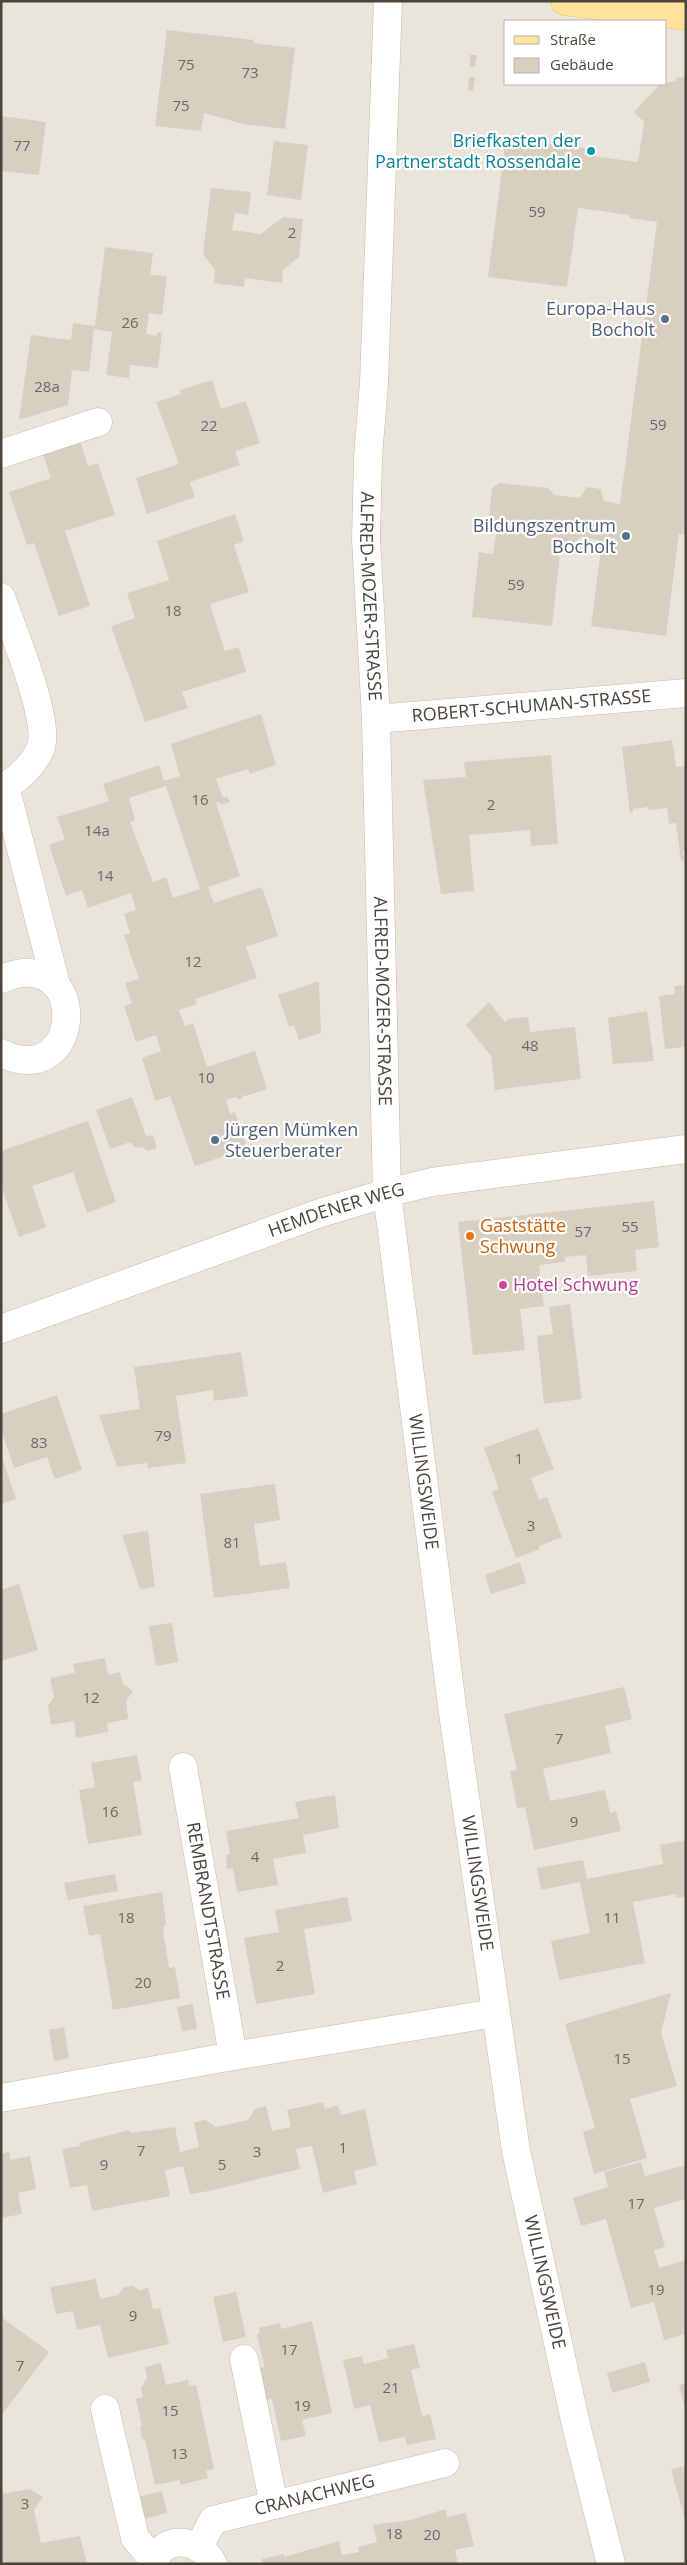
<svg xmlns="http://www.w3.org/2000/svg" width="687" height="2565" viewBox="0 0 687 2565" font-family="'Open Sans',sans-serif">
  <style>
    .residential { fill: #eae5da; fill-rule: evenodd }
    .building { fill: #d8cfc1; fill-rule: evenodd }
    .lines { fill: none; stroke-linecap: round; stroke-linejoin: round }
    .minor-casing { stroke: #c2bbae; stroke-width: 29 }
    .major-casing { stroke: #e6c16a; stroke-width: 29 }
    .minor { stroke: #fff; stroke-width: 28 }
    .major { stroke: #ffe39c; stroke-width: 28 }
    .culture-dot { fill: #0f9aa8; stroke: #fff; stroke-width: 2 }
    .service-dot { fill: #5c6f8a; stroke: #fff; stroke-width: 2 }
    .food-dot { fill: #e8710a; stroke: #fff; stroke-width: 2 }
    .hotel-dot { fill: #d1479c; stroke: #fff; stroke-width: 2 }
    .labels { text-anchor: middle; stroke-width: 4.5; stroke-linejoin: round; paint-order: stroke }
    .number-label { font-size: 15px; fill: #6e675b }
    .culture-label { font-size: 18px; fill: #0d838f; stroke: #fff; text-anchor: end }
    .service-label { font-size: 18px; fill: #4e5e75; stroke: #fff; text-anchor: end }
    .street-label { font-size: 18px; fill: #4b4439; stroke: #fff }
    .food-label { font-size: 18px; fill: #c56008; stroke: #fff; text-anchor: start }
    .hotel-label { font-size: 18px; fill: #b23c85; stroke: #fff; text-anchor: start }
  </style>
  <rect width="100%" height="100%" fill="#f6f3ec"/>
  <!-- residential -->
  <path class="residential" d="M1,1H686V2564H1ZM506,21H666V84H506Z"/>
  <!-- building -->
  <g class="building">
    <polygon points="167,30 254,40 254,43 295,48 285,129 243,124 204,113 201,131 155,126"/>
    <polygon points="470,55 477,55 475,67 470,67"/>
    <polygon points="686,76 686,535 679,534 666,636 591,626 602,541 581,537 560,554 552,626 472,617 479,552 493,554 496,534 488,526 492,488 499,483 548,488 554,495 580,498 587,487 601,489 604,501 620,504 657,222 629,218 630,215 578,208 567,287 488,277 506,138 585,148 584,155 638,162 644,122 634,112 660,84 676,81 676,78"/>
    <polygon points="469,77 475,77 473,91 468,90"/>
    <polygon points="1,116 46,122 39,175 1,171"/>
    <polygon points="274,141 308,145 301,200 267,195"/>
    <polygon points="211,188 251,192 248,215 235,213 232,230 261,234 283,217 303,219 299,257 283,270 282,283 245,278 244,287 214,283 215,270 203,254"/>
    <polygon points="105,247 153,253 150,275 167,276 162,315 149,313 146,334 157,336 157,332 162,333 158,368 130,365 129,378 106,375 112,332 94,329 89,372 72,370 68,405 19,420 31,335 71,340 73,323 95,326"/>
    <polygon points="212,380 221,409 246,401 260,443 235,451 240,465 190,482 195,497 147,514 136,478 179,464 156,402 181,394 180,390"/>
    <polygon points="80,441 88,466 98,463 115,515 65,531 90,606 59,616 34,543 27,545 9,492 51,478 43,454"/>
    <polygon points="235,514 244,541 234,545 249,592 210,604 225,651 239,647 246,672 182,692 188,708 145,722 111,626 135,618 127,593 169,580 157,541"/>
    <path d="M261,714L276,765L250,774L248,769L216,779L223,798L227,796L230,802L220,805V802L216,803L240,876L208,887L214,903L262,887L278,936L246,947L257,978L196,999L197,1004L179,1010L185,1026L193,1023L207,1067L255,1051L267,1089L246,1096L244,1095L240,1100L236,1097L226,1100L230,1114L235,1112L247,1148L195,1166L170,1096L155,1101L142,1058L161,1051L156,1035L136,1042L124,1006L132,1003L125,983L139,979L124,935L130,933L124,914L136,910L131,893L88,908L82,890L66,896L49,845L65,839L57,817L109,801L103,784L159,765L164,781L180,776L171,744ZM166,786L200,889L173,898L166,877L153,882L130,822L135,820L129,798Z"/>
    <polygon points="672,740 676,767 686,766 686,851 683,851 684,860 681,861 676,823 669,824 667,808 649,810 648,807 633,809 633,812 630,813 622,747"/>
    <polygon points="551,755 558,844 531,846 530,830 469,835 474,891 441,894 423,780 466,777 464,762"/>
    <polygon points="319,981 321,1033 299,1040 294,1025 289,1027 278,995"/>
    <polygon points="686,985 686,1047 665,1049 659,996 675,994 674,986"/>
    <polygon points="489,1002 505,1022 508,1019 528,1017 530,1032 575,1027 581,1079 495,1090 491,1056 466,1025"/>
    <polygon points="647,1011 654,1061 613,1064 608,1018"/>
    <polygon points="132,1097 146,1136 153,1135 157,1148 148,1151 142,1147 136,1148 130,1142 110,1149 96,1110"/>
    <polygon points="88,1121 116,1202 87,1213 73,1172 32,1186 46,1227 19,1237 1,1186 1,1151"/>
    <polygon points="654,1201 659,1247 635,1250 637,1271 588,1276 586,1255 565,1257 565,1262 539,1265 544,1306 520,1309 525,1350 473,1355 458,1222"/>
    <polygon points="570,1304 582,1399 544,1404 537,1336 553,1334 549,1307"/>
    <polygon points="241,1352 248,1396 214,1401 213,1390 176,1396 186,1463 148,1468 147,1463 117,1467 99,1415 140,1409 134,1367"/>
    <polygon points="57,1395 82,1470 55,1479 47,1457 14,1468 1,1429 1,1414"/>
    <polygon points="538,1428 554,1469 531,1478 539,1500 547,1497 562,1537 539,1546 540,1549 516,1558 492,1492 499,1489 484,1448"/>
    <polygon points="1,1454 16,1499 1,1504"/>
    <polygon points="275,1484 280,1520 254,1524 260,1566 286,1562 290,1588 214,1598 200,1494"/>
    <polygon points="148,1531 155,1587 140,1589 122,1535"/>
    <polygon points="520,1562 526,1583 491,1594 485,1575"/>
    <polygon points="19,1584 38,1650 1,1661 1,1590"/>
    <polygon points="172,1623 178,1662 156,1666 149,1626"/>
    <polygon points="105,1658 108,1675 120,1672 122,1683 133,1691 126,1701 128,1719 107,1723 108,1732 76,1738 74,1721 51,1725 48,1705 54,1697 50,1678 75,1673 73,1664"/>
    <polygon points="624,1687 632,1719 605,1726 611,1753 543,1769 550,1801 605,1790 610,1813 616,1811 621,1831 534,1850 525,1807 517,1808 510,1771 517,1770 504,1714"/>
    <polygon points="137,1755 142,1781 133,1782 142,1835 88,1844 79,1790 95,1787 91,1763"/>
    <polygon points="335,1795 339,1828 303,1835 306,1853 273,1859 278,1885 237,1892 233,1868 227,1869 226,1855 230,1854 226,1831 299,1818 295,1802"/>
    <polygon points="686,1840 686,1896 676,1898 676,1894 633,1902 645,1963 559,1980 551,1941 590,1933 580,1882 541,1890 537,1868 583,1860 587,1879 663,1864 660,1845"/>
    <polygon points="115,1874 118,1891 68,1900 64,1883"/>
    <polygon points="162,1892 166,1924 163,1929 165,1943 169,1968 175,1967 180,1998 113,2010 100,1934 89,1936 83,1906"/>
    <polygon points="347,1897 352,1921 304,1929 315,1994 256,2004 244,1938 279,1932 275,1910"/>
    <polygon points="671,1993 661,2032 677,2086 630,2099 647,2158 594,2174 583,2132 595,2128 565,2024"/>
    <polygon points="193,2004 197,2029 182,2031 177,2007"/>
    <polygon points="64,2027 69,2058 54,2061 49,2030"/>
    <polygon points="323,2102 325,2109 338,2105 341,2115 365,2109 377,2165 354,2171 357,2184 323,2193 312,2146 296,2149 300,2169 209,2191 190,2194 183,2166 165,2170 170,2196 92,2211 87,2185 70,2188 62,2149 80,2146 79,2143 129,2130 130,2133 175,2127 180,2152 199,2147 194,2122 205,2120 216,2127 248,2120 255,2109 266,2106 272,2131 291,2127 287,2110"/>
    <polygon points="9,2152 10,2160 30,2156 36,2189 18,2193 22,2214 1,2218 1,2154"/>
    <polygon points="641,2162 645,2176 686,2165 686,2199 654,2208 665,2247 654,2250 659,2268 686,2260 686,2334 664,2340 654,2302 631,2308 606,2219 581,2226 573,2198 608,2187 604,2172"/>
    <polygon points="96,2279 100,2299 118,2295 123,2288 132,2286 140,2290 148,2288 153,2309 160,2308 169,2344 108,2358 100,2325 77,2330 73,2311 56,2314 50,2287"/>
    <polygon points="236,2292 246,2337 223,2342 213,2297"/>
    <polygon points="1,2317 49,2352 1,2416"/>
    <polygon points="312,2321 332,2413 302,2420 306,2436 281,2441 272,2399 259,2401 252,2369 264,2367 257,2334 260,2333 259,2328 280,2323 281,2329"/>
    <polygon points="414,2344 420,2368 411,2370 422,2416 430,2414 436,2439 407,2445 405,2437 379,2442 370,2405 354,2409 343,2360 362,2356 364,2364 388,2358 386,2350"/>
    <polygon points="645,2362 650,2382 612,2393 607,2373"/>
    <polygon points="161,2363 166,2385 188,2380 189,2386 196,2385 214,2469 206,2471 208,2478 180,2485 180,2480 155,2485 145,2439 142,2438 140,2427 142,2426 136,2399 143,2397 141,2388 147,2378 145,2367"/>
    <polygon points="686,2383 686,2409 685,2409 679,2385"/>
    <polygon points="686,2465 686,2519 685,2519 671,2470"/>
    <polygon points="30,2489 43,2497 34,2510 41,2543 80,2536 87,2564 1,2564 1,2494"/>
    <polygon points="162,2491 167,2513 143,2519 138,2497"/>
    <polygon points="446,2509 447,2517 466,2513 474,2546 455,2550 458,2564 263,2564 262,2559 284,2554 284,2557 339,2541 342,2555 359,2552 358,2547 377,2542 373,2525 410,2520"/>
  </g>
  <g class="lines">
    <!-- minor casing -->
    <g class="minor-casing">
      <g id="minor">
        <path id="s1" d="M388,1L374,383L368,457L366,539L376,719L387,1193L452,1706L516,2151L576,2425L611,2564"/>
        <polyline points="1,454 98,422"/>
        <path d="M1,597C12,629 50,718 41,747C35,763 17,782 1,787"/>
        <path id="s2" d="M376,719L686,693"/>
        <polyline points="5,786 56,985"/>
        <path d="M1,979C91,941 85,1094 1,1053"/>
        <path id="s3" d="M1,1329L320,1213L387,1193L432,1182L686,1149"/>
        <path id="s4" d="M183,1767L233,2056"/>
        <polyline points="1,2098 233,2056 495,2013"/>
        <polyline points="244,2359 274,2505"/>
        <polyline points="105,2409 135,2538 154,2560"/>
        <path id="s5" d="M199,2547L213,2520L445,2463"/>
        <path d="M153,2564C162,2533 201,2538 213,2564"/>
      </g>
    </g>
    <!-- major casing -->
    <g class="major-casing">
      <polyline id="major" points="565,1 686,16"/>
    </g>
    <!-- minor -->
    <use href="#minor" class="minor"/>
    <!-- major -->
    <use href="#major" class="major"/>
  </g>
  <!-- markers -->
  <circle class="culture-dot" cx="591" cy="151" r="5"/>
  <g class="service-dot">
    <circle cx="665" cy="319" r="5"/>
    <circle cx="626" cy="536" r="5"/>
    <circle cx="215" cy="1140" r="5"/>
  </g>
  <circle class="food-dot" cx="470" cy="1236" r="5"/>
  <circle class="hotel-dot" cx="503" cy="1285" r="5"/>
  <g class="labels">
    <!-- number labels -->
    <g class="number-label">
      <text x="186" y="70">75</text>
      <text x="250" y="78">73</text>
      <text x="181" y="111">75</text>
      <text x="22" y="151">77</text>
      <text x="537" y="217">59</text>
      <text x="292" y="238">2</text>
      <text x="130" y="328">26</text>
      <text x="47" y="392">28a</text>
      <text x="658" y="430">59</text>
      <text x="209" y="431">22</text>
      <text x="516" y="590">59</text>
      <text x="173" y="616">18</text>
      <text x="200" y="805">16</text>
      <text x="491" y="810">2</text>
      <text x="97" y="836">14a</text>
      <text x="105" y="881">14</text>
      <text x="193" y="967">12</text>
      <text x="530" y="1051">48</text>
      <text x="206" y="1083">10</text>
      <text x="630" y="1232">55</text>
      <text x="583" y="1237">57</text>
      <text x="163" y="1441">79</text>
      <text x="39" y="1448">83</text>
      <text x="519" y="1464">1</text>
      <text x="531" y="1531">3</text>
      <text x="232" y="1548">81</text>
      <text x="91" y="1703">12</text>
      <text x="559" y="1744">7</text>
      <text x="110" y="1817">16</text>
      <text x="574" y="1827">9</text>
      <text x="255" y="1862">4</text>
      <text x="126" y="1923">18</text>
      <text x="612" y="1923">11</text>
      <text x="280" y="1971">2</text>
      <text x="143" y="1988">20</text>
      <text x="622" y="2064">15</text>
      <text x="343" y="2153">1</text>
      <text x="141" y="2156">7</text>
      <text x="257" y="2157">3</text>
      <text x="104" y="2170">9</text>
      <text x="222" y="2170">5</text>
      <text x="636" y="2209">17</text>
      <text x="656" y="2295">19</text>
      <text x="133" y="2321">9</text>
      <text x="289" y="2355">17</text>
      <text x="20" y="2371">7</text>
      <text x="391" y="2393">21</text>
      <text x="302" y="2411">19</text>
      <text x="170" y="2416">15</text>
      <text x="179" y="2459">13</text>
      <text x="25" y="2509">3</text>
      <text x="394" y="2539">18</text>
      <text x="432" y="2540">20</text>
    </g>
    <!-- culture labels -->
    <g class="culture-label">
      <text x="581" y="147">Briefkasten der<tspan x="581" dy="21">Partnerstadt Rossendale</tspan></text>
    </g>
    <!-- service labels -->
    <g class="service-label">
      <text x="655" y="315">Europa-Haus<tspan x="655" dy="21">Bocholt</tspan></text>
      <text x="616" y="532">Bildungszentrum<tspan x="616" dy="21">Bocholt</tspan></text>
      <text x="225" y="1136" text-anchor="start">Jürgen Mümken<tspan x="225" dy="21">Steuerberater</tspan></text>
    </g>
    <!-- street labels -->
    <g class="street-label">
      <text dy="6" stroke="none"><textPath href="#s1" startOffset="596">ALFRED-MOZER-STRASSE</textPath></text>
      <text dy="6" stroke="none"><textPath href="#s2" startOffset="156">ROBERT-SCHUMAN-STRASSE</textPath></text>
      <text dy="6" stroke="none"><textPath href="#s1" startOffset="1001">ALFRED-MOZER-STRASSE</textPath></text>
      <text dy="6" stroke="none"><textPath href="#s3" startOffset="356">HEMDENER WEG</textPath></text>
      <text dy="6" stroke="none"><textPath href="#s1" startOffset="1484">WILLINGSWEIDE</textPath></text>
      <text dy="6" stroke="none"><textPath href="#s1" startOffset="1889">WILLINGSWEIDE</textPath></text>
      <text dy="6" stroke="none"><textPath href="#s4" startOffset="146">REMBRANDTSTRASSE</textPath></text>
      <text dy="6" stroke="none"><textPath href="#s1" startOffset="2294">WILLINGSWEIDE</textPath></text>
      <text dy="6" stroke="none"><textPath href="#s5" startOffset="135">CRANACHWEG</textPath></text>
    </g>
    <!-- food labels -->
    <g class="food-label">
      <text x="480" y="1232">Gaststätte<tspan x="480" dy="21">Schwung</tspan></text>
    </g>
    <!-- hotel labels -->
    <g class="hotel-label">
      <text x="513" y="1291">Hotel Schwung</text>
    </g>
  </g>
  <!-- border -->
  <rect width="687" height="2565" fill="none" stroke="#4b4439" stroke-width="5"/>
  <!-- legend -->
  <rect x="504" y="20" width="162" height="65" fill="#ffffff" stroke="#b7b4b0"/>
  <rect x="514" y="36" width="25" height="8" fill="#ffe39c" stroke="#b7b4b0"/>
  <text x="550" y="45" font-size="15" fill="#4b4439">Straße</text>
  <rect x="514" y="58" width="25" height="15" fill="#d8cfc1" stroke="#b7b4b0"/>
  <text x="550" y="70" font-size="15" fill="#4b4439">Gebäude</text>
</svg>
